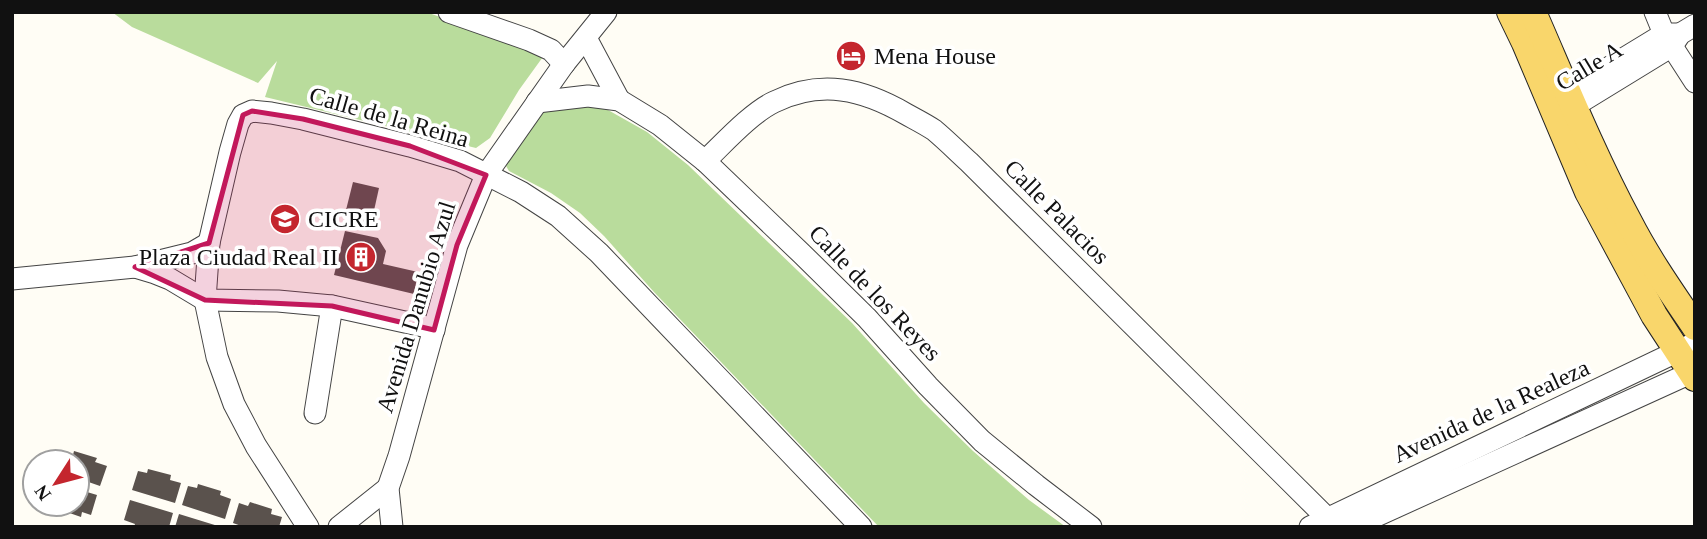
<svg xmlns="http://www.w3.org/2000/svg" width="1707" height="539" viewBox="0 0 1707 539" font-family="'Times New Roman',serif">
  <style>
    .forest { fill: #b9dc9c }
    .building { fill: #5a524d }
    .lines { fill: none; stroke-linecap: round; stroke-linejoin: round }
    .minor-casing { stroke: #444; stroke-width: 23 }
    .major-casing { stroke: #222; stroke-width: 28 }
    .minor { stroke: #fff; stroke-width: 21 }
    .major { stroke: #f9d66b; stroke-width: 26 }
    .marked { fill: #c2185b; fill-opacity: 0.2; stroke: #c2185b; stroke-width: 5; stroke-linejoin: round }
    .labels { text-anchor: middle; stroke-width: 7; stroke-linejoin: round; paint-order: stroke }
    .poi-label { font-size: 24px; fill: #111; stroke: #fff; text-anchor: start }
    .street-label { font-size: 24px; fill: #111; stroke: #fff }
  </style>
  <rect width="100%" height="100%" fill="#fffdf5"/>
  <!-- forest -->
  <g class="forest">
    <polygon points="112,12 426,12 545,54 519,90 490,138 476,148 265,97 277,61 258,83 132,27"/>
    <path d="M575,102L608,110L647,132L688,165L852,323L924,403L973,451L1029,500L1066,527H879L654,292L604,236L580,213L551,193L509,171L506,166C509,154 537,114 548,109C556,105 567,104 575,102Z"/>
  </g>
  <!-- building -->
  <g class="building">
    <polygon points="353,182 379,188 371,224 344,218"/>
    <polygon points="345,231 378,238 386,251 383,264 418,272 414,294 334,275"/>
    <polygon points="74,451 97,458 95,462 107,466 100,486 77,478 77,462 61,462 64,453 73,455"/>
    <polygon points="148,469 171,475 170,480 181,483 175,503 132,490 138,471 147,473"/>
    <polygon points="198,484 221,491 220,495 231,499 225,519 182,505 188,486 197,488"/>
    <polygon points="77,489 97,495 91,515 82,512 81,517 58,509 60,504 77,504"/>
    <polygon points="130,500 173,513 169,527 134,527 135,524 124,520"/>
    <polygon points="250,502 272,509 271,514 282,517 279,527 244,527 233,523 239,503 248,506"/>
    <polygon points="179,514 218,526 218,527 175,527"/>
  </g>
  <g class="lines">
    <!-- minor casing -->
    <g class="minor-casing">
      <g id="minor">
        <polyline points="449,12 529,40 551,50 564,64"/>
        <polyline points="1655,12 1664,34 1695,82"/>
        <polyline points="586,38 619,100"/>
        <polyline points="1554,101 1664,34 1680,34"/>
        <polyline points="537,102 588,96 619,100 660,125 705,161 802,254 867,318 928,386 982,441 1036,485 1091,527"/>
        <polyline points="1561,114 1672,46 1680,34 1695,25"/>
        <path d="M705,161C724,143 751,113 774,102C821,79 863,89 906,114C915,119 925,124 934,130C946,140 958,152 969,162L1336,527"/>
        <polyline points="135,267 155,273 170,279 205,300 278,301 332,306 423,326 434,330"/>
        <polyline points="12,279 135,267 192,253 209,243"/>
        <polyline points="315,413 332,306"/>
        <polyline points="308,527 256,446 234,404 217,357 205,300 209,243 230,152 238,124 243,115 252,111 271,113 303,119 410,146 460,161 521,192 558,216 599,253 861,527"/>
        <polyline points="339,527 388,488"/>
        <polyline points="392,527 388,488 399,456 457,245 486,175 564,64 606,12"/>
        <polyline points="1310,527 1695,343"/>
        <polyline points="1352,527 1695,371"/>
      </g>
    </g>
    <!-- major casing -->
    <g class="major-casing">
      <g id="major">
        <polyline points="1510,12 1525,43 1588,192 1654,315 1695,378"/>
        <path d="M1533,12C1564,83 1593,155 1629,222C1648,259 1672,293 1695,327"/>
      </g>
    </g>
    <!-- minor -->
    <use href="#minor" class="minor"/>
    <!-- major -->
    <use href="#major" class="major"/>
  </g>
  <!-- marked area -->
  <path class="marked" d="M252,111L303,119L410,146L486,175L457,245L434,330L332,306L205,300L135,267L209,243L243,115Z"/>
  <!-- icons -->
  <defs>
    <g id="hotel-disc" transform="scale(1.575)"><circle r="9.5" fill="#c4262e" stroke="#fff"/><path d="M-6-4.5h1.5V1H6V5H4.5V3h-9V5H-6ZM-4 0a1.8 1.8 0 1 1 3.6 0ZM.5 0V-2.5h3Q6-2.5 6 0Z" fill="#fff"/></g>
    <g id="school-disc" transform="scale(1.575)"><circle r="9.5" fill="#c4262e" stroke="#fff"/><path d="M0-5L7-2L0 1L-7-2ZM-4 1L0 2.5L4 1V4Q0 6-4 4Z" fill="#fff"/></g>
    <g id="building-disc" transform="scale(1.575)"><circle r="9.5" fill="#c4262e" stroke="#fff"/><path d="M-4-6H4V6H1V3H-1V6H-4ZM-2.5-4.3h1.7v1.8h-1.7ZM.8-4.3h1.7v1.8H.8ZM-2.5-1h1.7V.8h-1.7ZM.8-1h1.7V.8H.8Z" fill="#fff"/></g>
  </defs>
  <g fill-rule="evenodd">
    <use href="#hotel-disc" x="851" y="56"/>
    <use href="#school-disc" x="285" y="219"/>
    <use href="#building-disc" x="361" y="257"/>
  </g>
  <g class="labels">
    <!-- poi labels -->
    <g class="poi-label">
      <text x="874" y="64">Mena House</text>
      <text x="308" y="227">CICRE</text>
      <text x="338" y="265" text-anchor="end">Plaza Ciudad Real II</text>
    </g>
    <!-- street labels -->
    <g class="street-label">
      <text transform="translate(1589 66) rotate(-31)" y="8">Calle A</text>
      <text transform="translate(389 117) rotate(16)" y="8">Calle de la Reina</text>
      <text transform="translate(1057 212) rotate(45)" y="8">Calle Palacios</text>
      <text transform="translate(875 293) rotate(46)" y="8">Calle de los Reyes</text>
      <text transform="translate(416 307) rotate(-73)" y="8">Avenida Danubio Azul</text>
      <text transform="translate(1491 411) rotate(-25)" y="8">Avenida de la Realeza</text>
    </g>
  </g>
  <!-- border -->
  <rect width="1707" height="539" fill="none" stroke="#111111" stroke-width="28"/>
  <!-- north arrow -->
  <g transform="translate(56 483) rotate(234)"><circle r="33" fill="#ffffff" stroke="#a0a0a0" stroke-width="2"/>
  <path d="M0-5L12 26L0 18L-12 26Z" fill="#c4262e"/>
  <text y="-10" font-size="19" font-weight="bold" text-anchor="middle" fill="#111111">N</text>
  </g>
</svg>
